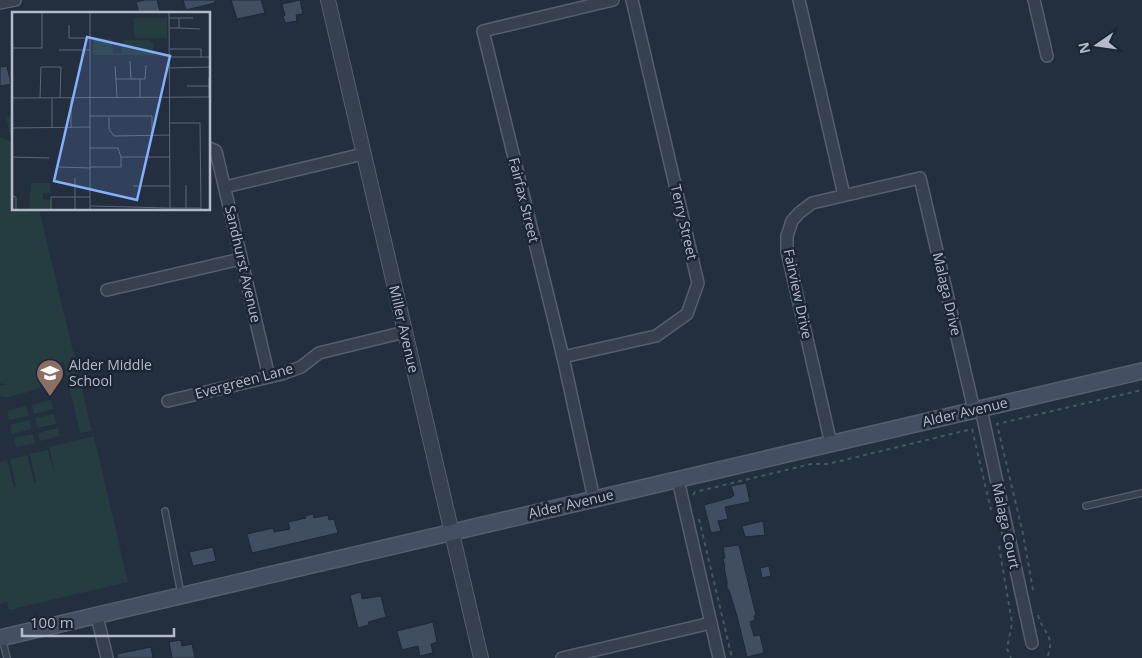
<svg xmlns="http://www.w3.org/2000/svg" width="1142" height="658" viewBox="0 0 1142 658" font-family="'Open Sans',sans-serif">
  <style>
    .green { fill: #253c40 }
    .building { fill: #414e61; stroke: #1e2736 }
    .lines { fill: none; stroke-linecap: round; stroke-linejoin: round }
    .service-casing { stroke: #555e6d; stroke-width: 8 }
    .minor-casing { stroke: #555e6d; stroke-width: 14 }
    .tertiary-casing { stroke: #555e6d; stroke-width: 16 }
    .secondary-casing { stroke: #555e6d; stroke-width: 18 }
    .path { stroke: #43595d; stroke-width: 2; stroke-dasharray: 4 4; stroke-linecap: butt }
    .service { stroke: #37404f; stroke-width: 5.5 }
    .minor { stroke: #37404f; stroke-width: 11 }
    .tertiary { stroke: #37404f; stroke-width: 14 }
    .secondary { stroke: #454f62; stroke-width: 15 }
    .labels { text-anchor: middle; stroke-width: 5; stroke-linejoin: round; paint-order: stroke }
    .street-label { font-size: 14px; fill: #b3bbca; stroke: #1c2534 }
    .poi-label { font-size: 14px; fill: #b3bbca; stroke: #1c2534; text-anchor: start }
    .inset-road { fill: none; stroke: #5d6677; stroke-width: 1 }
    .view { fill: #85b0fd; fill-opacity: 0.15; stroke: #85b0fd; stroke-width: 2.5 }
    .inset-edge { fill: none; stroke: #b3bbca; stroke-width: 2.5 }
  </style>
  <rect width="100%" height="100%" fill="#232e3f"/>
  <!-- green -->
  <g class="green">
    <path d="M14,115V209H39L92,431L80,433L63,360C51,381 40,391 16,395C10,397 6,398 0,396V385H7L0,383V137L12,142L6,117Z"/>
    <polygon points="51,400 53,409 34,414 32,405"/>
    <polygon points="26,406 29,416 9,420 7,411"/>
    <polygon points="54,414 56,424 37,428 35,418"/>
    <polygon points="29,420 32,429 12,434 10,425"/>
    <polygon points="58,428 60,436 40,441 38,433"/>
    <polygon points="33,434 35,443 16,447 14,438"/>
    <polygon points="94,436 128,582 9,610 7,602 0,604 0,462 7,460 14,487 16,487 10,459 27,455 34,482 36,482 30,454 48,450 56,478 49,447"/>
  </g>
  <!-- building -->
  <g class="building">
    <polygon points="145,0 157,0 160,12 157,14 139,14 136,2"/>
    <polygon points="183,0 214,0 215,3 186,10"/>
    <polygon points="231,0 261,0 265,13 237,19"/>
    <polygon points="300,0 303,14 296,15 297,21 285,23 283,16 285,15 282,4"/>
    <polygon points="7,66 11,84 0,86 0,67"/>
    <polygon points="746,483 750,502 725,507 728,519 718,521 721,531 711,533 704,505 732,497 734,495 731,486"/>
    <polygon points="313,514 314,518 328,515 329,520 334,519 338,533 252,553 247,534 273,528 274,532 290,529 288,522 306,518 305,516"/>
    <polygon points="763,521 765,535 745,537 742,526"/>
    <polygon points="739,545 756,615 754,616 755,620 750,622 754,636 760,635 764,653 747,657 737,616 729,590 727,589 727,582 724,567 725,567 723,559 725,558 723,547"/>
    <polygon points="213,547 216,561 193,566 189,552"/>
    <polygon points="769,566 771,576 762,578 760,568"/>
    <polygon points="361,592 362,599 381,596 386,617 368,622 369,625 358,628 350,595"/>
    <polygon points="433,622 437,642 431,644 433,653 420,656 418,646 402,650 397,631"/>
    <polygon points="181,640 182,646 192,644 195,658 172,658 169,642"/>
    <polygon points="151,647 153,658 117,658 117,654"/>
  </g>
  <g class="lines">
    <!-- service casing -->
    <g class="service-casing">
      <g id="service">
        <polyline points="1086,506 1142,493"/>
        <polyline points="165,511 181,594"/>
        <polyline points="2,638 7,658"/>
      </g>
    </g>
    <!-- minor casing -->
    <g class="minor-casing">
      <g id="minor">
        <polyline points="799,0 844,195"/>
        <polyline points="1034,0 1047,56"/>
        <polyline points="0,3 15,0"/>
        <polyline points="209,148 216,151 269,377"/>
        <polyline points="225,187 363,154"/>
        <polyline points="107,290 241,259"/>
        <polyline points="563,357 656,336 687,314 698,283 632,0"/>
        <polyline points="168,401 282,374 301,367 319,353 405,332"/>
        <polyline points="981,409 1032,643"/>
        <polyline points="831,444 787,251 787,236 792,221 799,213 812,203 920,178 974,410"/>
        <polyline points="678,480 719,658"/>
        <polyline points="594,499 563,357 483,31 613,0"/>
        <polyline points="97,616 107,658"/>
        <polyline points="562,658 711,623"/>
      </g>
    </g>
    <!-- tertiary casing -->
    <g class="tertiary-casing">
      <polyline id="tertiary" points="328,0 481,658"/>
    </g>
    <!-- secondary casing -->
    <g class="secondary-casing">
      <polyline id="secondary" points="0,638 1142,371"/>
    </g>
    <!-- path -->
    <g class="path">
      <polyline points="693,495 695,492 811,464 828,464 972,429 991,510"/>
      <polyline points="699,519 732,658"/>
      <polyline points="999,546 1012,623 1007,649 1011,658"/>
      <polyline points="1033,590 1023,534 997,424 1142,390"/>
      <path d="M1038,615C1043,634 1056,635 1047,658"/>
    </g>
    <!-- service -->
    <use href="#service" class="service"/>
    <!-- minor -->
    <use href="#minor" class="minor"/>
    <!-- tertiary -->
    <use href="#tertiary" class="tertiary"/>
    <!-- secondary -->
    <use href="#secondary" class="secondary"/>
  </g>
  <!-- icons -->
  <defs>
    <g id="school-pin" transform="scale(1.4375)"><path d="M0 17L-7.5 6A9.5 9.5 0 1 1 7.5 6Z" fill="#8d6e63" stroke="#1c2534"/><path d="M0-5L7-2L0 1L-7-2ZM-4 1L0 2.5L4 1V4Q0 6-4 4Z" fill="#fff"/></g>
  </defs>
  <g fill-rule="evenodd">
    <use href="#school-pin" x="50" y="373"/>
  </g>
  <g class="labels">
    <!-- street labels -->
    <g class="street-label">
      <text transform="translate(524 200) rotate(76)" y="5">Fairfax Street</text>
      <text transform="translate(684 222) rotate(77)" y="5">Terry Street</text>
      <text transform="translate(243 264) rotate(77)" y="5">Sandhurst Avenue</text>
      <text transform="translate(798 294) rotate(78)" y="5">Fairview Drive</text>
      <text transform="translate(947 294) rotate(77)" y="5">Malaga Drive</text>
      <text transform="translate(404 329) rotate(77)" y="5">Miller Avenue</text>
      <text transform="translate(244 381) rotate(-15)" y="5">Evergreen Lane</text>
      <text transform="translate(965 412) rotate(-13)" y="5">Alder Avenue</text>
      <text transform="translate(571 504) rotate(-13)" y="5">Alder Avenue</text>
      <text transform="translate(1006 526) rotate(78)" y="5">Malaga Court</text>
    </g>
    <!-- poi labels -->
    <g class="poi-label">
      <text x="69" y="370">Alder Middle<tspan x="69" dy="16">School</tspan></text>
    </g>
  </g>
  <!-- overview -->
  <g transform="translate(12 12)">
    <rect width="198" height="198" fill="#232e3f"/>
    <path d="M121,6H155V26H123ZM82,25L100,27L101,42L110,41L108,33L112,28H137L142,32L140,41L143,43H81ZM19,171H38V181H31V187L38,188L39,197H17Z" fill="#253c40"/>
    <path class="inset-road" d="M78,0V197M157,0L158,197M157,6H181M57,13V26H78M158,16H167V6M167,16L188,17M0,36H30V0M158,37H189V45M47,38H78M158,45H198M118,49L119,67M103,54L105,85M158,56L198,55M103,67H133L134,53M128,67V85M175,74H197M197,85V65M0,86L198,85M28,86L29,55H49L48,86M59,86V116M78,104H140V124M97,105V117L102,124L158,123M158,111H188L189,197M0,116L78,115M40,116V86M78,136H106L109,145V155H78M0,145L37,146M109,145H158M47,155L78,156M121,174H158M0,184L4,185V197M78,194L158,196M158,196H189M174,196V173M39,197V185H78M63,197V166"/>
    <path class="view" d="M75,25L158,44L125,188L42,169Z"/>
    <rect width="198" height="198" class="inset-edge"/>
  </g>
  <!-- north arrow -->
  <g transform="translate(1097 45) rotate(257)" stroke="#1c2534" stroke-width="4" paint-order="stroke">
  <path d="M0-4L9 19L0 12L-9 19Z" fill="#b3bbca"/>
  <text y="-8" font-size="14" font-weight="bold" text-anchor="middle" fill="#b3bbca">N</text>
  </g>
  <!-- scale -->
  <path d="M22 628v8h152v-8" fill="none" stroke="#b3bbca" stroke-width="2.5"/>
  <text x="30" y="628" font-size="15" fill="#b3bbca" stroke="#1c2534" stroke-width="4" paint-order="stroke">100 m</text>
</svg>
